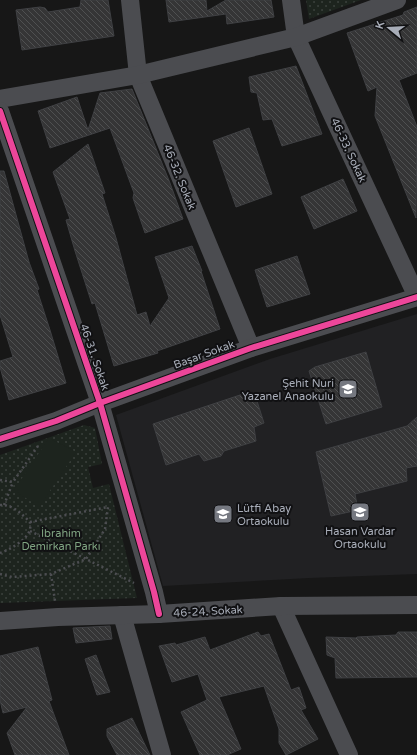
<svg xmlns="http://www.w3.org/2000/svg" width="417" height="755" viewBox="0 0 417 755" font-family="'Varela Round',sans-serif">
  <style>
    .built { fill: #212123 }
    .park { fill: url(#park-dots) }
    .garden { fill: #1d241e }
    .building { fill: url(#building-back-hatch); stroke: #3f4043 }
    .lines { fill: none; stroke-linecap: round; stroke-linejoin: round }
    .path { stroke: #4d4e52; stroke-width: 2.5; stroke-dasharray: 2 3; stroke-linecap: butt }
    .minor { stroke: #4b4c50; stroke-width: 18 }
    .cycleway-casing { stroke: #111113; stroke-width: 8 }
    .cycleway { stroke: #ed469a; stroke-width: 6 }
    .labels { text-anchor: middle; stroke-width: 4; stroke-linejoin: round; paint-order: stroke }
    .street-label { font-size: 11px; fill: #a8adb8; stroke: #111113 }
    .poi-label { font-size: 11px; fill: #a8adb8; stroke: #111113; text-anchor: end }
    .park-label { font-size: 11px; fill: #7fa381; stroke: #111113 }
  </style>
  <defs>
    <pattern id="park-dots" width="8" height="8" patternUnits="userSpaceOnUse"><rect width="8" height="8" fill="#1d241e"/><path d="M2 2h.1M6 6h.1" fill="none" stroke="#3b413d" stroke-width="1.8" stroke-linecap="round"/></pattern>
    <pattern id="building-back-hatch" width="6" height="6" patternUnits="userSpaceOnUse"><rect width="6" height="6" fill="#353536"/><path d="M-1 5l2 2M0 0l6 6M5-1l2 2" fill="none" stroke="#4f5051"/></pattern>
  </defs>
  <rect width="100%" height="100%" fill="#171717"/>
  <!-- built -->
  <polygon class="built" points="417,314 417,574 309,578 163,586 116,415 270,359"/>
  <!-- park -->
  <g class="park">
    <polygon points="306,0 361,0 309,19"/>
    <polygon points="84,425 95,428 102,464 88,467 93,488 109,484 137,598 0,603 0,455"/>
  </g>
  <!-- garden -->
  <polygon class="garden" points="49,438 76,452 39,507 14,490"/>
  <!-- building -->
  <g class="building">
    <polygon points="81,0 108,0 114,36 22,50 16,10 40,7 45,8 48,12 80,7"/>
    <polygon points="166,0 206,0 207,11 226,0 271,0 274,17 227,24 226,14 169,22"/>
    <polygon points="417,7 417,73 399,80 417,127 416,218 375,116 377,87 368,91 347,33 403,15 404,12"/>
    <polygon points="296,66 322,134 282,146 272,119 263,120 257,93 251,92 249,77"/>
    <polygon points="132,89 170,183 183,219 145,233 133,198 134,193 110,128 50,148 38,111 77,97 88,130 100,93"/>
    <polygon points="249,128 272,194 236,207 213,141"/>
    <polygon points="88,144 105,193 102,194 116,238 137,315 146,312 150,326 169,298 155,257 192,246 202,271 201,271 220,329 157,351 158,353 114,366 95,303 92,304 75,251 66,220 70,219 53,172"/>
    <polygon points="0,171 4,171 29,262 39,289 37,290 50,330 66,383 9,400 0,367 0,361 13,357 0,315"/>
    <polygon points="343,179 357,211 314,229 301,197"/>
    <polygon points="297,256 310,294 267,307 255,270"/>
    <polygon points="366,352 382,407 326,424 309,371 315,367"/>
    <polygon points="243,394 247,399 256,398 264,423 254,427 256,441 224,451 221,456 204,461 199,454 166,465 153,424"/>
    <polygon points="417,417 417,466 406,468 407,481 355,494 358,510 331,516 316,452 407,426"/>
    <polygon points="110,626 112,639 76,643 73,628"/>
    <polygon points="258,632 261,636 269,634 291,690 299,687 306,708 301,710 318,739 286,755 279,743 279,729 264,686 219,697 241,749 227,755 200,755 181,712 207,700 198,674 172,682 159,646 175,643 176,645 205,637 210,650"/>
    <polygon points="398,632 417,632 417,677 336,678 335,658 327,655 326,637 356,638 357,637 396,635"/>
    <polygon points="38,647 52,700 49,701 69,755 15,755 7,733 27,707 3,713 0,700 0,656"/>
    <polygon points="96,655 110,692 97,695 85,659"/>
    <polygon points="132,718 150,755 117,755 107,736 107,729"/>
  </g>
  <g class="lines">
    <!-- path -->
    <g class="path">
      <polyline points="0,480 13,482 38,446"/>
      <path d="M0,505C12,504 22,514 30,522"/>
      <polyline points="4,505 13,482"/>
      <polyline points="30,522 108,507"/>
      <polyline points="30,531 134,583"/>
      <path d="M0,553C9,550 25,541 29,532C31,529 30,525 30,522"/>
      <polyline points="0,574 12,577 51,574 86,559 105,529 108,507"/>
      <polyline points="51,574 55,601"/>
    </g>
    <!-- minor -->
    <g class="minor">
      <polyline points="130,0 138,75 251,348"/>
      <polyline points="291,0 296,37 417,297"/>
      <polyline points="0,99 138,75 296,37 397,0"/>
      <polyline points="0,111 100,403 154,592 159,614"/>
      <polyline points="0,439 56,421 100,403 251,348 417,297"/>
      <polyline points="281,606 349,755"/>
      <polyline points="122,615 162,755"/>
      <polyline points="0,621 58,617 159,614 281,606 417,605"/>
    </g>
    <!-- cycleway casing -->
    <g class="cycleway-casing">
      <g id="cycleway">
        <polyline points="0,111 100,403 154,592 159,614"/>
        <polyline points="0,439 56,421 100,403 251,348 417,297"/>
      </g>
    </g>
    <!-- cycleway -->
    <use href="#cycleway" class="cycleway"/>
  </g>
  <!-- icons -->
  <defs>
    <g id="school-square" transform="scale(1)"><rect x="-9" y="-9" width="18" height="18" rx="4" fill="#757880" stroke="#111113"/><path d="M0-5L7-2L0 1L-7-2ZM-4 1L0 2.5L4 1V4Q0 6-4 4Z" fill="#fff"/></g>
  </defs>
  <g fill-rule="evenodd">
    <use href="#school-square" x="348" y="389"/>
    <use href="#school-square" x="360" y="512"/>
    <use href="#school-square" x="223" y="514"/>
  </g>
  <g class="labels">
    <!-- street labels -->
    <g class="street-label">
      <text transform="translate(349 150) rotate(65)" y="4">46-33. Sokak</text>
      <text transform="translate(180 177) rotate(68)" y="4">46-32. Sokak</text>
      <text transform="translate(204 354) rotate(-20)" y="4">Başar Sokak</text>
      <text transform="translate(95 357) rotate(71)" y="4">46-31. Sokak</text>
      <text transform="translate(208 611) rotate(-3)" y="4">46-24. Sokak</text>
    </g>
    <!-- poi labels -->
    <g class="poi-label">
      <text x="334" y="387">Şehit Nuri<tspan x="334" dy="13">Yazanel Anaokulu</tspan></text>
      <text x="237" y="512" text-anchor="start">Lütfi Abay<tspan x="237" dy="13">Ortaokulu</tspan></text>
      <text x="360" y="535" text-anchor="middle">Hasan Vardar<tspan x="360" dy="13">Ortaokulu</tspan></text>
    </g>
    <!-- park labels -->
    <g class="park-label">
      <text x="61" y="537">İbrahim<tspan x="61" dy="13">Demirkan Parkı</tspan></text>
    </g>
  </g>
  <!-- north arrow -->
  <g transform="translate(389 28) rotate(288)" stroke="#111113" stroke-width="3" paint-order="stroke">
  <path d="M0-3L7 15L0 10L-7 15Z" fill="#a8adb8"/>
  <text y="-6" font-size="11" font-weight="bold" text-anchor="middle" fill="#a8adb8">K</text>
  </g>
</svg>
